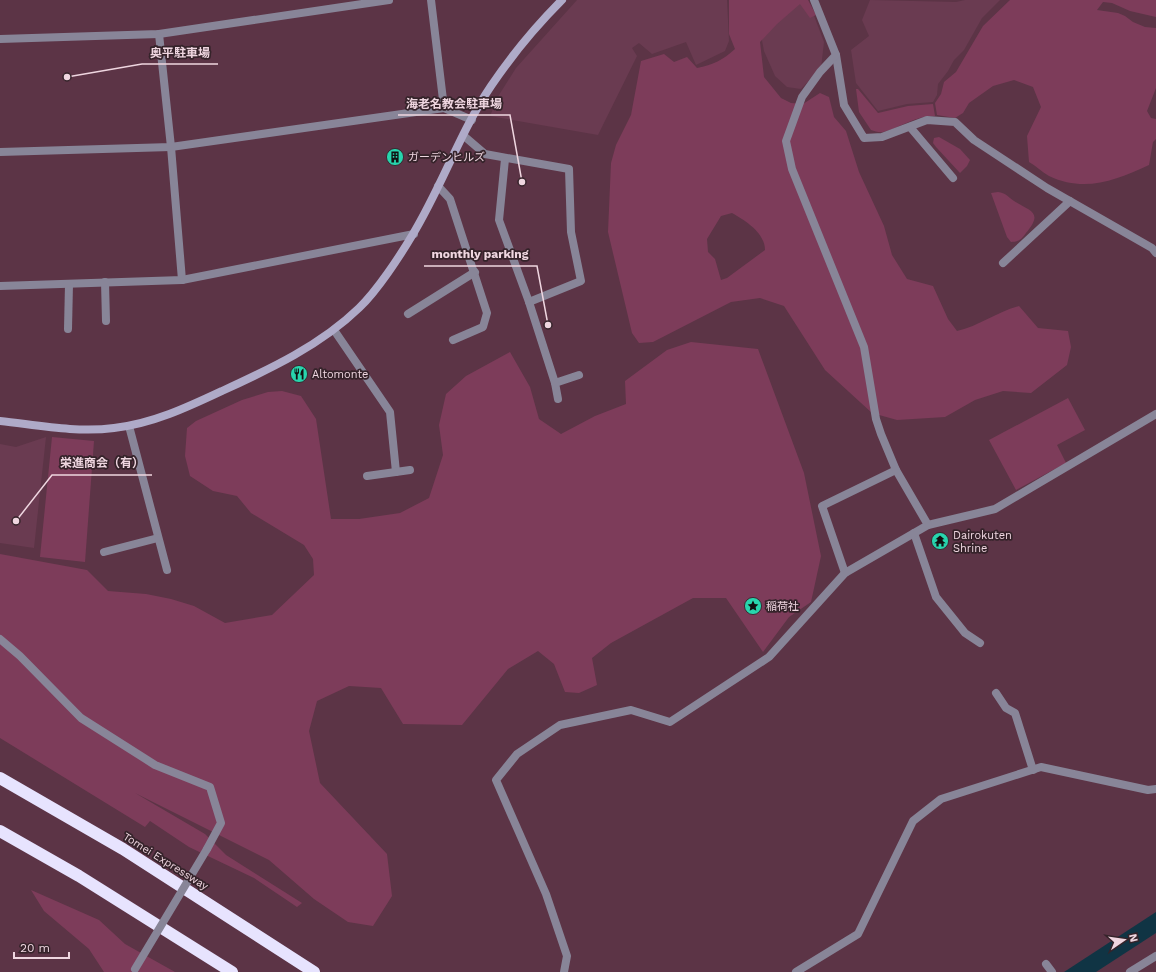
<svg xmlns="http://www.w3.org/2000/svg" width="1156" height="972" viewBox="0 0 1156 972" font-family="'Work Sans','Noto Sans JP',sans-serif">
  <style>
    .built { fill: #6a3b51 }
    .green { fill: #7d3c5a; fill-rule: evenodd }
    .water { fill: #103444 }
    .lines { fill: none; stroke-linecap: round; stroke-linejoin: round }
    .service { stroke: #888598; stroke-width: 8 }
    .minor { stroke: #888598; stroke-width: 8 }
    .tertiary { stroke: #888598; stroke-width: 8 }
    .secondary { stroke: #afaac8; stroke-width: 8 }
    .motorway { stroke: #e7e3fe; stroke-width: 12 }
    .minor-bridge { stroke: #888598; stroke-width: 8 }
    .labels { text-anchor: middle; stroke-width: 3.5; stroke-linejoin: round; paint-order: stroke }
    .poi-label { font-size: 11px; fill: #efd6e0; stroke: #35232a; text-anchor: start }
    .street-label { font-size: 11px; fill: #efd6e0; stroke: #35232a }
    .leader { fill: none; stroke: #efd6e0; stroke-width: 1.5 }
    .callout-dot { fill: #efd6e0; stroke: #35232a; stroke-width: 1.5 }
    .callout-label { font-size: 12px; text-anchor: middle; font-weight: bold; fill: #efd6e0; stroke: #35232a; stroke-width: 3.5; stroke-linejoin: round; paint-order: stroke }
  </style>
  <rect width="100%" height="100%" fill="#5c3446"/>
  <!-- built -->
  <g class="built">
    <polygon points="577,0 727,0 729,41 725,51 696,65 686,42 652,54 639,43 632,48 637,56 598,135 490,116 499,95 516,68"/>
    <polygon points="796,0 808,0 824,42 821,68 801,89 787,87 775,76 764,51 760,30"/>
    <polygon points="870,0 956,2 965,0 1000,0 982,18 964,50 954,60 948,71 938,84 937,95 933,102 907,104 878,111 856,83 851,50 869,36 862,20"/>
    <polygon points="46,437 34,548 0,543 0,444 16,447"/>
  </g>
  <!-- green -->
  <g class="green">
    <path d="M729,0H808L816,15L810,18L800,4L777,24L760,42L764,77L781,98L791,103L803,104L820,93L829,97L834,117L846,131L859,172L884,226L892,255L907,279L933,286L948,319L957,331C979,326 997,312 1019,306L1038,328L1068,331L1071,347L1067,365L1031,393L1003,391L975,400L945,417L897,420L872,413L825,370L784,306L760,298L731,302L653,342L639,343L632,333L608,232L611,163L616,145L631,115L641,61L664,54L674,62L687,57L697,68C713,65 723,60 735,49L729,34ZM732,213C746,221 765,233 765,250L727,278L721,280L715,259L708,252L707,239L721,216Z"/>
    <path d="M1010,0H1156V17L1130,11L1112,3L1103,2L1097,10L1118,13L1125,16L1133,22L1145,27L1156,28V88L1147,111L1151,118L1156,119V139L1153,142L1149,165C1116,180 1085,193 1049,176C1042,172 1036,166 1029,162L1027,136L1041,107L1033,87L1014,80L993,86L969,103L963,113L955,118L937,115L935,103L941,94L944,82L956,72L983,26Z"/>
    <path d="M856,89H858L878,113L908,106L933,104L935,116C914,116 902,127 883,132C879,133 875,131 871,130L859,112Z"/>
    <polygon points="939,137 960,149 970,160 967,166 960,173 936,147 933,143 934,138"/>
    <path d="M998,192C1006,193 1007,196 1014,201C1030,211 1044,212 1026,233C1022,239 1019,242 1011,242L1007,237L991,193Z"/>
    <polygon points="691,342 758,349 804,473 821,556 811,602 789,617 763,652 726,598 693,598 611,643 592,658 597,685 579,693 565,692 554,664 538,651 508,669 462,725 403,724 381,688 349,686 317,701 309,731 320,783 387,854 392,896 373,926 348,922 314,899 269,860 135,793 205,834 226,855 302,903 297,907 254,878 189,847 150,821 145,827 0,738 0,554 87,570 108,591 146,594 171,599 194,606 225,623 272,615 314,575 313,559 304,545 251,513 237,496 213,491 190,476 185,456 187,428 196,421 242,400 268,392 282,391 301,396 316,419 331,519 359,519 400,513 429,498 443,455 439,425 446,394 466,376 510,352 530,387 539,419 561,434 595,416 626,404 625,381 667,350"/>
    <polygon points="1068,398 1085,430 1057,445 1066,463 1016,490 989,440"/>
    <polygon points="52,437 94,441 85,562 40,557"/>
    <polygon points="31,890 99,920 125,944 175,972 104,972 89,949 44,911"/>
  </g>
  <!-- water -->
  <polygon class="water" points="1156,912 1156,933 1096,972 1064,972"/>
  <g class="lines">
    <!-- service -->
    <g class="service">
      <polyline points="910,127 953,178"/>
      <polyline points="464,136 485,154 569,169 571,232 581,281 529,302 499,220 505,159"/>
      <polyline points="438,186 450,199 487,313 483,327 453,340"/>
      <polyline points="1003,263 1070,201"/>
      <polyline points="105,282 106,321"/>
      <polyline points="529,302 555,383 579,375"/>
      <polyline points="408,314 475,272"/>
      <polyline points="68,329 69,284"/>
      <polyline points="555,383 558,399"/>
      <polyline points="129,426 167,570"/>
      <polyline points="914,533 936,597 965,633 980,643"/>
      <polyline points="104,552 158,538"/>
      <polyline points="996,693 1006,708 1015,713 1033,770"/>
    </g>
    <!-- minor -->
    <g class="minor">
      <polyline points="431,0 444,108"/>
      <polyline points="159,34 171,147 182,280"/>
      <polyline points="0,39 159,34 389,0"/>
      <polyline points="836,55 844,105 864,138 882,137 927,120 955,122 974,140 1047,188 1152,248 1156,253"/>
      <polyline points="0,152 171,147 444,108 472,120"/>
      <polyline points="0,286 182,280 414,234"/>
      <polyline points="334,330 390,412 396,472"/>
      <polyline points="367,476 410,470"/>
      <polyline points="928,525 995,509 1156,414"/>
      <polyline points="845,573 822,506 896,470"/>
      <polyline points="0,639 20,656 81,718 155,765 210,787 221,823 207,849"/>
      <polyline points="1046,964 1052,972"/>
      <polyline points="564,972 567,956 546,894 496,780 517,754 560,725 631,710 670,722 769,657 845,573 928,525 896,470 881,434 876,419 864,347 792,169 786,141 802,97 820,72 836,55 814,0"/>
      <polyline points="796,972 858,934 913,821 941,799 1041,767 1148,790 1156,789"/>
    </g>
    <!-- tertiary -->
    <polyline class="tertiary" points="1130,972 1156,956"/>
    <!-- secondary -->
    <path class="secondary" d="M0,421C37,425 77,433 114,428C152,424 188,407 222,391C270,369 321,345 359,308C377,291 400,256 413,234C442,186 460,132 491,86C512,55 536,26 562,0"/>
    <!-- motorway -->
    <g class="motorway">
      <polyline points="0,778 123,849 314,972"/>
      <polyline points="0,831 79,876 232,972"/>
    </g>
    <!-- minor-bridge -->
    <polyline class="minor-bridge" points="135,969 207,849"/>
  </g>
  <!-- icons -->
  <defs>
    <g id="building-disc" transform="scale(0.9)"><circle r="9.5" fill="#27d5ad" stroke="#35232a"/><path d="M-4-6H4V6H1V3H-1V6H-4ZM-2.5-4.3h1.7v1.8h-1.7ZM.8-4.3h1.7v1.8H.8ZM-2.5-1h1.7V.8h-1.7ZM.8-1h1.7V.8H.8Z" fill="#111"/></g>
    <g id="restaurant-disc" transform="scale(0.9)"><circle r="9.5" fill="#27d5ad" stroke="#35232a"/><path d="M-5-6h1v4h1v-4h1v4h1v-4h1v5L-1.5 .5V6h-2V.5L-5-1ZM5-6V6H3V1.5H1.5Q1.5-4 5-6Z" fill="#111"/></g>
    <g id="temple-disc" transform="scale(0.9)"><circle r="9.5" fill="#27d5ad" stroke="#35232a"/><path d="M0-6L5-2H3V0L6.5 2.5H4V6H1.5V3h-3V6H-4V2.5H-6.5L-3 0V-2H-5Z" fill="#111"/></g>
    <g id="sight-disc" transform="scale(0.9)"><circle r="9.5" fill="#27d5ad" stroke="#35232a"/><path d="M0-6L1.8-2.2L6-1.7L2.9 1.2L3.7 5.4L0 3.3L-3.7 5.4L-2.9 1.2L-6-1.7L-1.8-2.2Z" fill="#111"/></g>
  </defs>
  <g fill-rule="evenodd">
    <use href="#building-disc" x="395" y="157"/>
    <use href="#restaurant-disc" x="299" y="374"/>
    <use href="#temple-disc" x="940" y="541"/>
    <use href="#sight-disc" x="753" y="606"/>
  </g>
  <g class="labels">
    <!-- poi labels -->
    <g class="poi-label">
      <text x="408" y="161">ガーデンヒルズ</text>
      <text x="312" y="378">Altomonte</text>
      <text x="953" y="539">Dairokuten<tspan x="953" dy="13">Shrine</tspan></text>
      <text x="766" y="610">稲荷社</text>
    </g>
    <!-- street labels -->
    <g class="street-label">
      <text transform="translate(166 861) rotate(32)" y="4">Tomei Expressway</text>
    </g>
  </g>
  <!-- callouts -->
  <path class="leader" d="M67 77L142 64H218M522 182L510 115H398M548 325L537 266H424M16 521L52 475H152"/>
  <g class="callout-dot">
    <circle cx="67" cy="77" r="4"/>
    <circle cx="522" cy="182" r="4"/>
    <circle cx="548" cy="325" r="4"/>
    <circle cx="16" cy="521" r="4"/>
  </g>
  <g class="callout-label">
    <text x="180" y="57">奥平駐車場</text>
    <text x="454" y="108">海老名教会駐車場</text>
    <text x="480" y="258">monthly parking</text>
    <text x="102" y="467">栄進商会（有）</text>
  </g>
  <!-- north arrow -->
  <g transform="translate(1124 940) rotate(77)" stroke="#35232a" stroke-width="3" paint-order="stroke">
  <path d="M0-3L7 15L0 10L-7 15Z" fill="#efd6e0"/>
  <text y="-6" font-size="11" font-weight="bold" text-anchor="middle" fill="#efd6e0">N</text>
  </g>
  <!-- scale -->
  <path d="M14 952v6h55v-6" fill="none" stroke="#efd6e0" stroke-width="2"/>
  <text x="20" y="952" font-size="12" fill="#efd6e0" stroke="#35232a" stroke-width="3" paint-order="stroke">20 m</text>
</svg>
